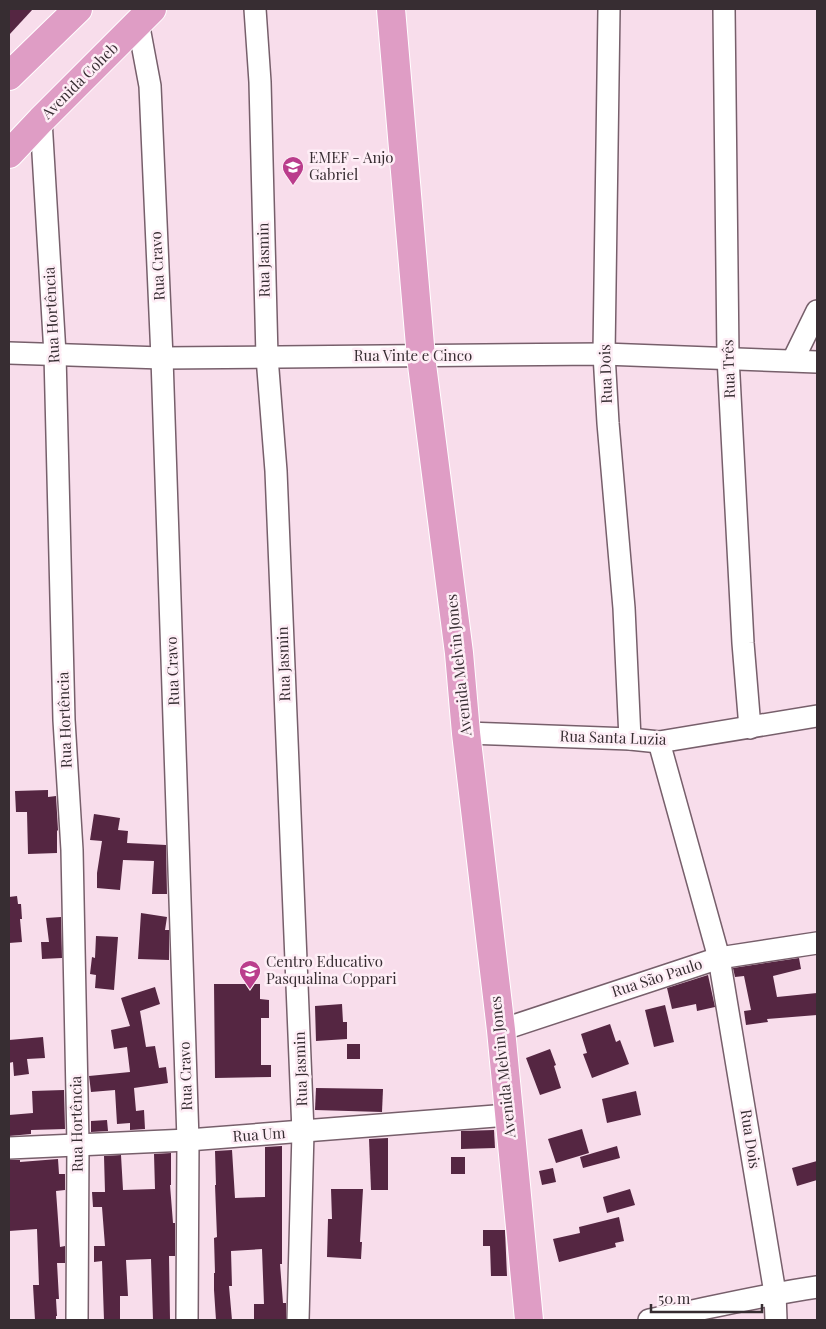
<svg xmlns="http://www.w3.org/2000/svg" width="826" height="1329" viewBox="0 0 826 1329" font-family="'Playfair Display',serif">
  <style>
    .building { fill: #552642 }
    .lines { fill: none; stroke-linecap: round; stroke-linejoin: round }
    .minor-casing { stroke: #775f6b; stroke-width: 24 }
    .major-casing { stroke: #fff; stroke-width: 30 }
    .minor { stroke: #fff; stroke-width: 21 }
    .major { stroke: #df9dc5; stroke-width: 28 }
    .labels { text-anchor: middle; stroke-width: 5; stroke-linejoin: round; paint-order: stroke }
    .street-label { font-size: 15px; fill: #372d32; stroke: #feeef6 }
    .poi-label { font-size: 15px; fill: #372d32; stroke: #feeef6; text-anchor: start }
  </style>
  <rect width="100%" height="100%" fill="#f8ddeb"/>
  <!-- building -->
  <g class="building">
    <polygon points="9,9 33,9 9,35"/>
    <polygon points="48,790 48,797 56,796 58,830 57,831 57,853 28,854 27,812 16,812 15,791"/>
    <polygon points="94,814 120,818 118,830 128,831 127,843 166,845 167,894 152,894 154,861 123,860 120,890 97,888 97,873 102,841 90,840"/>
    <polygon points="17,896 18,904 21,904 22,919 20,919 22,942 9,943 9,897"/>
    <polygon points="141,913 167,917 165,930 169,930 169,960 138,959"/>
    <polygon points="61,917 62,958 42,959 41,942 49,942 46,918"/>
    <polygon points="96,936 118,937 114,990 95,988 96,975 90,974 92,957 95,958"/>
    <polygon points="799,958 801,969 773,976 777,997 817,993 817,1015 767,1019 768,1022 746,1025 744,1011 751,1010 744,976 735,977 733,968"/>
    <polygon points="708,975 715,1007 697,1011 696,1004 672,1009 667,988"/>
    <polygon points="214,984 260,984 260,999 269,1000 269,1018 261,1018 261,1065 271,1065 271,1077 215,1078"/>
    <polygon points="155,987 160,1004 140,1011 146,1047 155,1046 159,1068 166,1067 168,1083 134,1088 136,1111 144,1110 145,1129 130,1130 130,1123 117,1124 115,1090 91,1092 89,1076 130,1072 127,1047 114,1049 111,1030 130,1026 121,998"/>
    <polygon points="342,1004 343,1022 347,1022 347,1039 316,1041 315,1006"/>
    <polygon points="665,1005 674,1042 654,1047 645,1010"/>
    <polygon points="610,1024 616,1042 620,1040 629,1064 592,1078 583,1054 587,1053 581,1034"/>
    <polygon points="43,1037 45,1058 27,1059 29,1074 14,1076 13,1062 9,1063 9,1040"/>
    <rect x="347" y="1044" width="13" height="15"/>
    <polygon points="550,1049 556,1065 554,1066 561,1088 540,1095 526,1058"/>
    <polygon points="316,1088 383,1089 382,1112 315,1110"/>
    <polygon points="64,1090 65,1129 31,1130 31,1134 9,1136 9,1115 33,1113 32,1091"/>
    <polygon points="636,1091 641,1115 607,1123 602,1099"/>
    <polygon points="107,1120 108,1131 91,1132 91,1121"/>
    <polygon points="582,1129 589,1153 556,1163 548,1139"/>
    <polygon points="494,1130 495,1148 461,1149 461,1131"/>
    <polygon points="388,1138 388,1190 371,1190 369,1139"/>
    <polygon points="282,1146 282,1264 280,1264 283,1303 286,1303 286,1319 254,1320 254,1304 264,1304 262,1249 231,1251 232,1286 229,1286 232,1320 216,1320 214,1290 214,1273 215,1273 214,1238 217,1237 215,1185 216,1185 215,1151 232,1150 235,1198 265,1197 265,1147"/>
    <polygon points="617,1146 620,1158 583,1168 580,1157"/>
    <polygon points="171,1153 171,1185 170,1185 173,1223 175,1223 175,1256 169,1256 170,1320 153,1320 151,1259 126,1260 128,1296 120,1296 120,1320 104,1320 102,1261 94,1262 94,1246 105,1246 102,1207 93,1207 92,1192 105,1192 104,1156 121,1155 123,1190 155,1189 154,1154"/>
    <rect x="451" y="1157" width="14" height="17"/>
    <polygon points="58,1159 59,1174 65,1174 65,1190 56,1191 60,1247 65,1246 65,1263 57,1263 59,1299 56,1299 57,1316 56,1316 56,1320 35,1320 33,1285 39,1285 37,1229 9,1231 9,1160 20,1160 20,1162"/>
    <polygon points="817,1161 817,1180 797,1186 792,1168"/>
    <polygon points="553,1168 556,1182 542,1185 539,1171"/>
    <polygon points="331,1189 363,1189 360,1242 362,1242 361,1259 327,1257 328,1219 332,1219"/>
    <polygon points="630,1189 635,1205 607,1213 603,1197"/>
    <polygon points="619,1217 624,1241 615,1243 616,1247 559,1262 553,1239 580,1233 579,1227"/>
    <polygon points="483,1230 505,1230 507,1276 491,1276 490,1246 483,1246"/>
  </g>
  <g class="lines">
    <!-- minor casing -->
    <g class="minor-casing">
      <g id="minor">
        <polyline points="255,9 260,82 267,357 276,471 303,1132 298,1320"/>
        <polyline points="609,9 604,354 608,423 624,608 630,739"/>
        <polyline points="724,9 728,357 743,643 750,728"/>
        <polyline points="138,22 150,86 162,358 188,1140 187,1320"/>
        <polyline points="41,120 55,354 64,720 72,850 78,1144 77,1320"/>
        <polyline points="9,353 162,358 604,354 817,362"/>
        <polyline points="793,360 817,311"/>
        <polyline points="466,733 630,739 659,742 817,716"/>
        <polyline points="659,742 719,958 775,1293 776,1320"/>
        <polyline points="501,1030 719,958 817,943"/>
        <polyline points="9,1148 188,1140 508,1115"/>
        <path d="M649,1320C705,1309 761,1295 817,1287"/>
      </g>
    </g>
    <!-- major casing -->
    <g class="major-casing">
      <g id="major">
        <polyline points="391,9 421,357 459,653 466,733 501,1030 529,1320"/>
        <polyline points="9,76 78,9"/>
        <polyline points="9,154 41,120 152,9"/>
      </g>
    </g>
    <!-- minor -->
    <use href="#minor" class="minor"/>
    <!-- major -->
    <use href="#major" class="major"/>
  </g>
  <!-- icons -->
  <defs>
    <g id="school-pin" transform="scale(1.125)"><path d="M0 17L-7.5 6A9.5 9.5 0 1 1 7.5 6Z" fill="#ba3d8c" stroke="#feeef6"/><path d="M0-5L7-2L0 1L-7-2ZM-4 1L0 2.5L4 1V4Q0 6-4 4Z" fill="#fff"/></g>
  </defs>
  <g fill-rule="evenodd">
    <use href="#school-pin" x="293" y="167"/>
    <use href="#school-pin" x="250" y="971"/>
  </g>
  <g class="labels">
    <!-- street labels -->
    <g class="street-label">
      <text transform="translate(80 81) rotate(-45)" y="5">Avenida Coheb</text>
      <text transform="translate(264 260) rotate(-91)" y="5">Rua Jasmin</text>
      <text transform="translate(158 266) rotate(-93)" y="5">Rua Cravo</text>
      <text transform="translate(52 315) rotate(-93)" y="5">Rua Hortência</text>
      <text x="413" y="361">Rua Vinte e Cinco</text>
      <text transform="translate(729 369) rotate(-92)" y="5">Rua Três</text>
      <text transform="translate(606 374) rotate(-92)" y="5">Rua Dois</text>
      <text transform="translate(284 664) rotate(-92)" y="5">Rua Jasmin</text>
      <text transform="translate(459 665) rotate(-96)" y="5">Avenida Melvin Jones</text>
      <text transform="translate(173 671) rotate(-92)" y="5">Rua Cravo</text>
      <text transform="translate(65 720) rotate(-92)" y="5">Rua Hortência</text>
      <text transform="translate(613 738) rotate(2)" y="5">Rua Santa Luzia</text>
      <text transform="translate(657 978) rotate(-18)" y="5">Rua São Paulo</text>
      <text transform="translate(503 1067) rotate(-96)" y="5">Avenida Melvin Jones</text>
      <text transform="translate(301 1069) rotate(-92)" y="5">Rua Jasmin</text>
      <text transform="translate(186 1076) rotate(-92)" y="5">Rua Cravo</text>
      <text transform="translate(77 1124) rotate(-91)" y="5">Rua Hortência</text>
      <text transform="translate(259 1135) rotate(-4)" y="5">Rua Um</text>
      <text transform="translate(750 1139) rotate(81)" y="5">Rua Dois</text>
    </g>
    <!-- poi labels -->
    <g class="poi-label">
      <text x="309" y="163">EMEF - Anjo<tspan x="309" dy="17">Gabriel</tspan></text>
      <text x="266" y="967">Centro Educativo<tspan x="266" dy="17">Pasqualina Coppari</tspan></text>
    </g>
  </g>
  <!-- border -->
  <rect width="826" height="1329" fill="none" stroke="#372d32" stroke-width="20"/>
  <!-- scale -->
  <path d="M651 1304v8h111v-8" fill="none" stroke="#372d32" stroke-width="2.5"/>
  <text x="658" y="1304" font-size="15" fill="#372d32" stroke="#feeef6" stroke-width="4" paint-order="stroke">50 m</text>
</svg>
